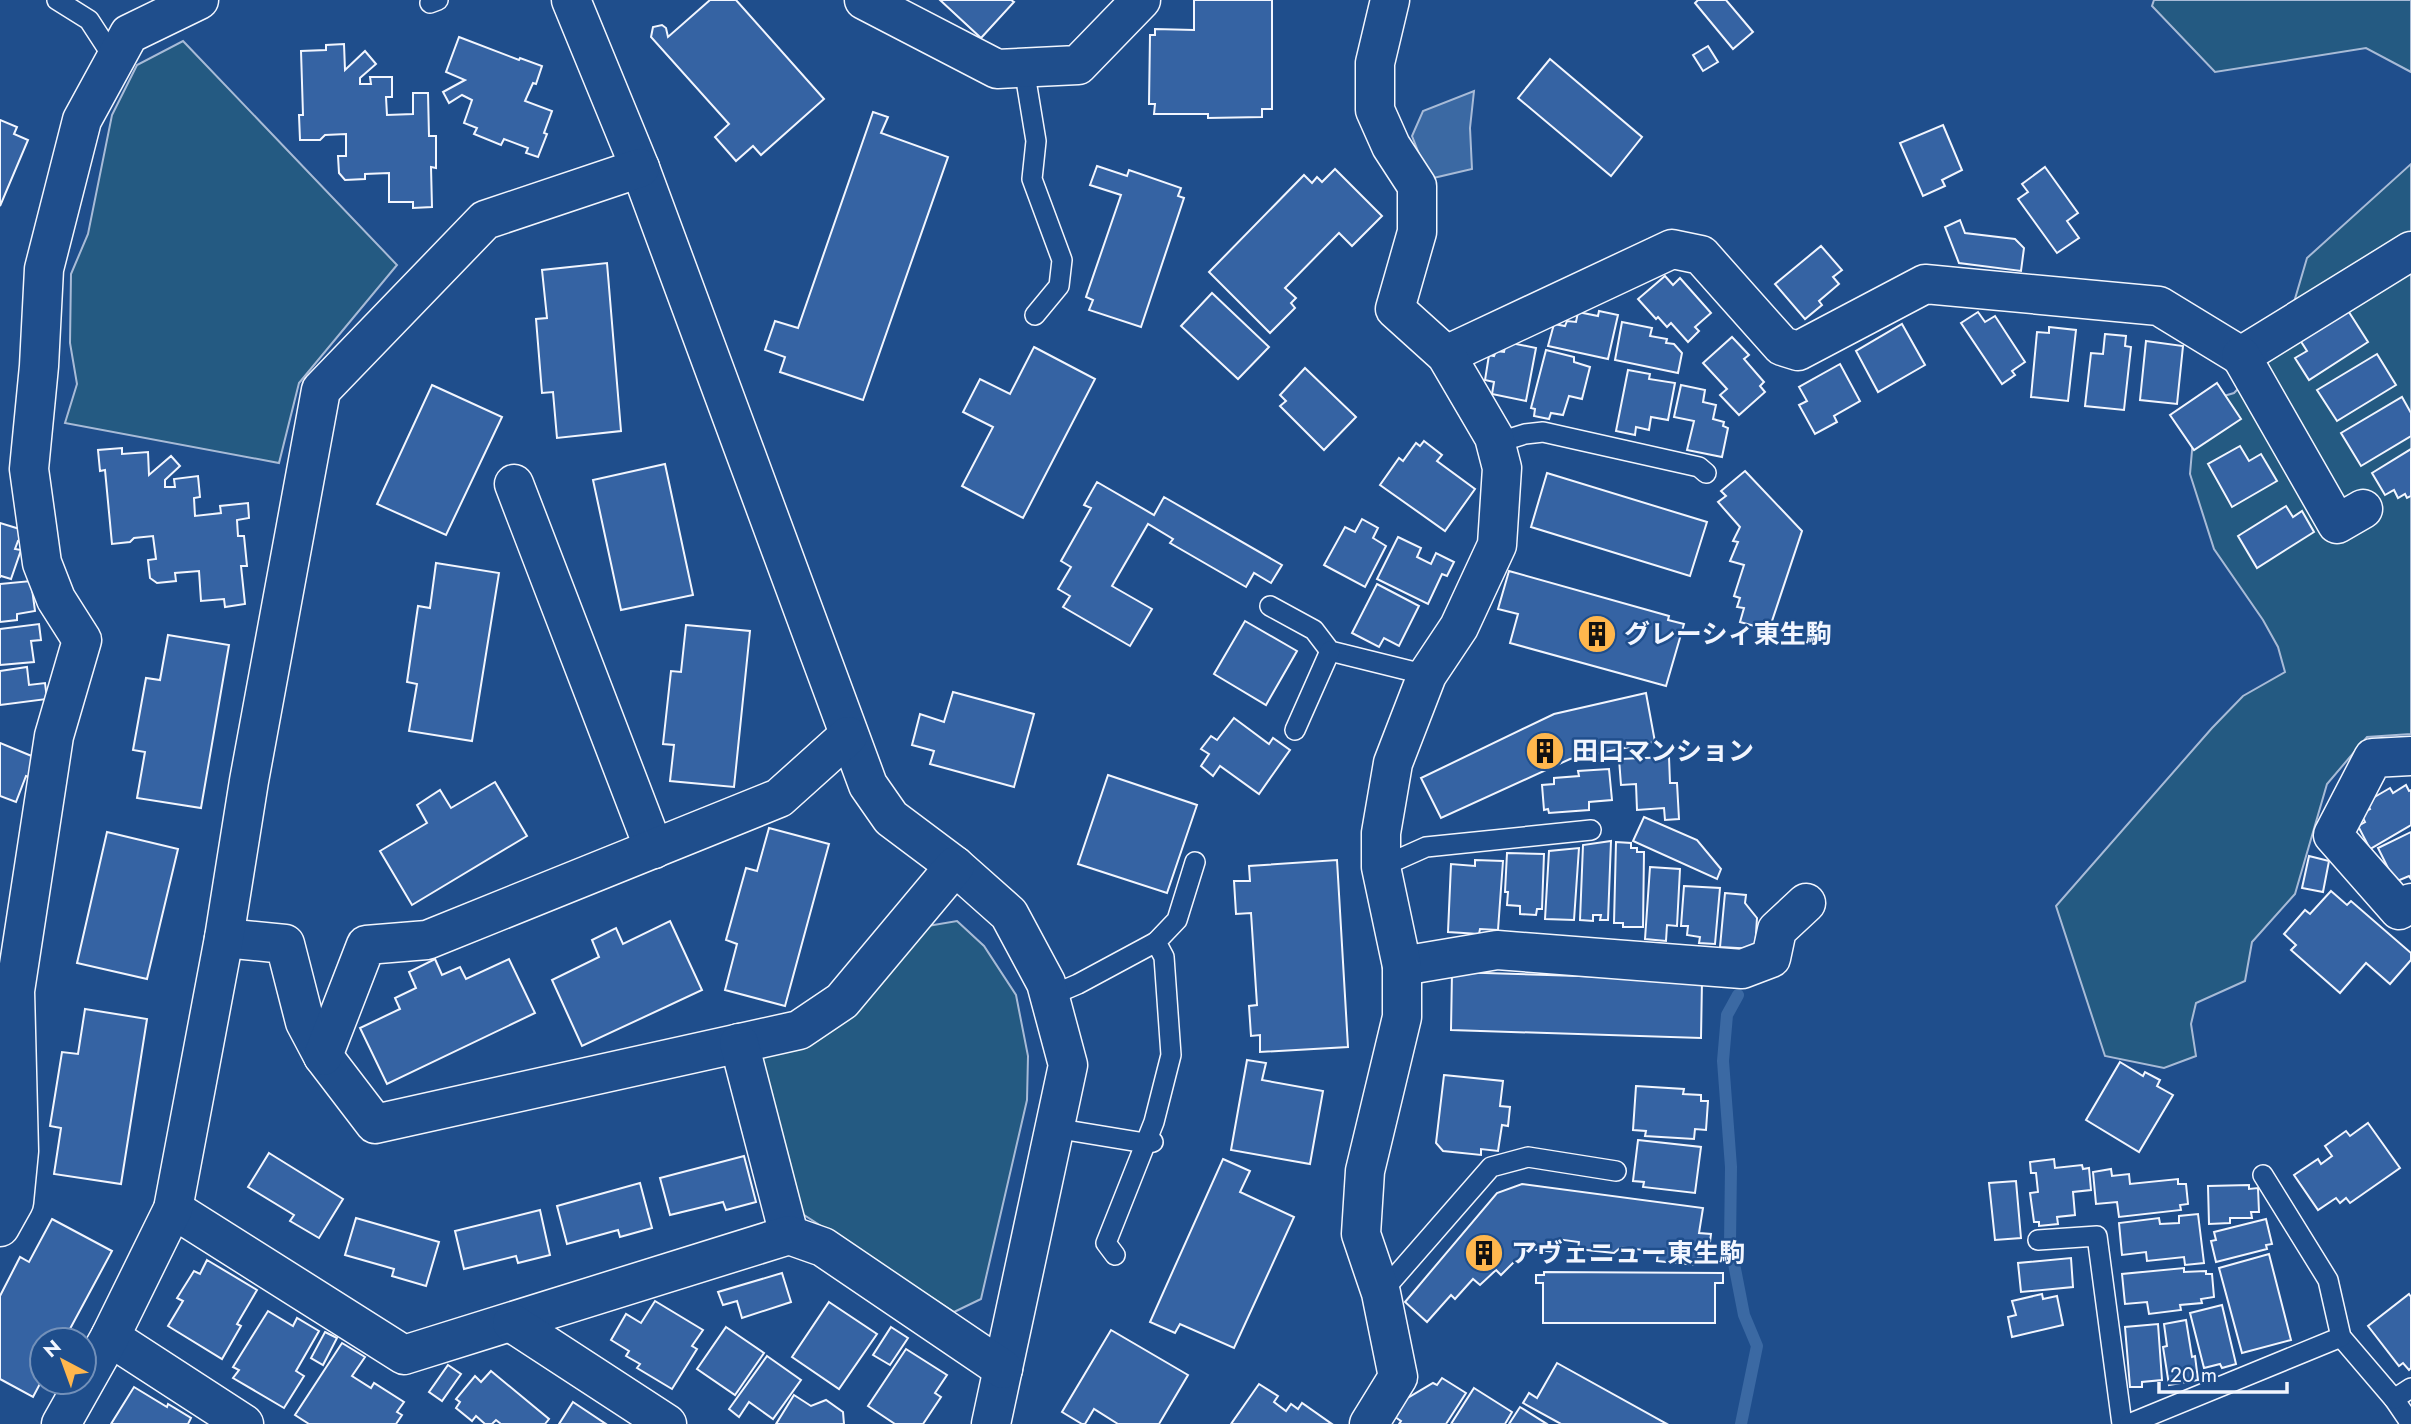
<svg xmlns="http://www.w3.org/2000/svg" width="2411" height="1424" viewBox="0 0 2411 1424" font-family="Jost,'Noto Sans JP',sans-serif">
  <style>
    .green { fill: #245a82; stroke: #a8bbd7; stroke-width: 2 }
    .water { fill: #3b69a3; stroke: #a8bbd7; stroke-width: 2 }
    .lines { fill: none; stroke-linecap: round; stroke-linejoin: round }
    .stream { stroke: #3b69a3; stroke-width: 12 }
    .building { fill: #3563a3; stroke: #f2f6ff; stroke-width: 2 }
    .lane-casing { stroke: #f2f6ff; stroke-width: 22 }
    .street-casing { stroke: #f2f6ff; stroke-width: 41 }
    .lane { stroke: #1f4e8c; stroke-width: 19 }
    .street { stroke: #1f4e8c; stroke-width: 38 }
    .labels { text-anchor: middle; stroke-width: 5; stroke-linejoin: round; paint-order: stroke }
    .poi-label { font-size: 26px; font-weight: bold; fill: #f2f6ff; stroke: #1f4e8c; text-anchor: start }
  </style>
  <rect width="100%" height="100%" fill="#1f4e8c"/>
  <!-- green -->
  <g class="green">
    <polygon points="2154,0 2411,0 2411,72 2366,48 2215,72 2152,6"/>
    <polygon points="183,41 397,265 299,383 279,463 65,423 77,384 70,343 71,274 88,234 112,115 137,65"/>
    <polygon points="2411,164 2411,734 2367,737 2327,784 2295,894 2252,942 2245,981 2196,1003 2191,1024 2196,1056 2164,1068 2105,1056 2056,906 2212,728 2243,696 2285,672 2278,647 2263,620 2214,549 2190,474 2196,404 2234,393 2282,343 2307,258"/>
    <polygon points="957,921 984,946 1016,995 1028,1056 1027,1100 981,1299 954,1312 804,1215 791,1215 752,1057 922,927"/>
  </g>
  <!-- water -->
  <polygon class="water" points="1474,91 1470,128 1472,169 1429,179 1412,136 1423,111"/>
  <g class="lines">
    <!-- stream -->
    <polyline class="stream" points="1738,995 1727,1015 1723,1061 1731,1167 1730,1243 1744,1315 1757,1346 1741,1424"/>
  </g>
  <!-- building -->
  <g class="building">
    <polygon points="710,0 736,0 824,99 761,155 753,146 736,161 715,137 729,124 651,37 653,27 662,25 666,28 668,37"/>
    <polygon points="940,0 1011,0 1014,2 981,38"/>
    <polygon points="1194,0 1272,0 1272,109 1262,109 1262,117 1208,118 1208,114 1154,114 1155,104 1149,104 1150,35 1155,35 1155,29 1194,30"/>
    <polygon points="1698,0 1726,0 1753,32 1733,49 1695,3"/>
    <polygon points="459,37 519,60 520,58 542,66 536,84 533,83 525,101 552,111 544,133 547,134 538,157 526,153 528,148 504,139 501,145 474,134 477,128 464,123 472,100 462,95 449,103 443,92 465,80 446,72"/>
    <polygon points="344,44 345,70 365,51 376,64 360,78 360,84 371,84 370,77 392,77 392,97 386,97 387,115 413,114 413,93 428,93 429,136 436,136 436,168 431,167 432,207 413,208 413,202 389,202 389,173 365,174 365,179 345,180 339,173 338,156 346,156 346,134 325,135 320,140 300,140 299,115 303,115 301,51 326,50 326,45"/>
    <polygon points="1708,46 1718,62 1703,71 1693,55"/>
    <polygon points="1550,59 1642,137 1611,176 1518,98"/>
    <polygon points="873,112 888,117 881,133 948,157 863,400 780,372 785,357 765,350 775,321 798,328"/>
    <polygon points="0,120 17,127 14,134 28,140 0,206"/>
    <polygon points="1943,125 1962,170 1942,180 1945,186 1923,196 1900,143"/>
    <polygon points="1097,166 1127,176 1129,170 1181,188 1178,196 1184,198 1141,327 1089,310 1093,300 1086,297 1121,195 1090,185"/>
    <polygon points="2045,167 2078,213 2067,221 2079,238 2057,253 2018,199 2028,192 2022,184"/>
    <polygon points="1335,169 1382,216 1352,246 1339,233 1285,288 1296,298 1291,303 1295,308 1270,333 1209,272 1304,175 1312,183 1317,177 1322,182"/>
    <polygon points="1960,220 1965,233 2015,239 2024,248 2021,271 1959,263 1945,227"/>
    <polygon points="1821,246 1842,270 1833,277 1839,284 1819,301 1822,305 1805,319 1775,284"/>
    <polygon points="607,263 621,431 557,438 553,392 542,393 536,319 547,318 542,270"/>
    <polygon points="1665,276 1673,285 1680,278 1711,313 1695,327 1699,331 1688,342 1671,323 1667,327 1658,317 1656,319 1638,299"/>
    <polygon points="1212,293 1269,347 1238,379 1181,326"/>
    <polygon points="2347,309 2368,342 2309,380 2295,358 2307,351 2300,340"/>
    <polygon points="1599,311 1618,315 1608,359 1548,346 1554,324 1565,326 1567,321 1576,322 1578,312 1598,316"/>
    <polygon points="1978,312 1985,322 1995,316 2025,362 2012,371 2015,375 2002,384 1961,323"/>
    <polygon points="1622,322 1652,328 1650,336 1667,339 1666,343 1674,344 1682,353 1678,373 1615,360"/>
    <polygon points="1902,324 1925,365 1878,392 1856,351"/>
    <polygon points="2049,327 2076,330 2068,401 2031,397 2037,332 2049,333"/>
    <polygon points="2105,334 2126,336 2125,346 2131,347 2124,410 2085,406 2091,353 2103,354"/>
    <polygon points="1732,337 1749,355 1744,359 1764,382 1760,386 1765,392 1739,415 1720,395 1727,389 1703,363"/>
    <polygon points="2146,341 2183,346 2177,404 2140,400"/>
    <polygon points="1506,342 1536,348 1526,401 1492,394 1494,382 1485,380 1489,355 1494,356 1496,351 1504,352"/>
    <polygon points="1034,347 1095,379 1023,518 962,486 993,427 963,412 980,379 1010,394"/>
    <polygon points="1546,350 1574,357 1574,362 1590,367 1582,399 1569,396 1563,415 1551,413 1549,419 1534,416 1535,409 1531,408"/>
    <polygon points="2377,354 2396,385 2337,421 2317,390"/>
    <polygon points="1840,364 1860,401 1834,416 1837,422 1815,434 1799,405 1807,401 1799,387"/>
    <polygon points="1305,368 1356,417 1324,450 1280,406 1286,401 1280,395"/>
    <polygon points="1628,370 1650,374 1649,379 1675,383 1668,420 1651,417 1649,430 1636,427 1635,435 1616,431"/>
    <polygon points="2217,383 2241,419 2194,450 2170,415"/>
    <polygon points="432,385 502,417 446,535 377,504"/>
    <polygon points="1681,385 1705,390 1703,402 1716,405 1713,419 1724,422 1723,426 1728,428 1722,457 1687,450 1694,421 1674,417"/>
    <polygon points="2402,397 2411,413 2411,436 2361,466 2341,433"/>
    <polygon points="1424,441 1442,455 1437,461 1475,489 1445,531 1380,485 1399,458 1403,461 1416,443 1420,446"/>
    <polygon points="2240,446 2249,461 2261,454 2277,481 2232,507 2208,464"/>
    <polygon points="122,448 122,454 148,452 149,475 171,456 180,466 165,480 165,487 175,487 174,479 198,476 200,497 194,498 195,516 221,513 220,506 248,503 249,518 237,520 238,536 244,536 247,566 241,566 245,604 225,607 224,599 201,601 199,571 175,573 176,581 157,583 150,578 148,560 156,559 153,536 134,538 130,542 112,544 105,470 100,471 98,450"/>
    <polygon points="2411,449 2411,496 2407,498 2405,494 2398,498 2394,490 2385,495 2372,473"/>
    <polygon points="665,464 693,595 621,610 593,480"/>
    <polygon points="1745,471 1802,531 1769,630 1740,622 1744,608 1737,607 1740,598 1734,596 1744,565 1730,561 1738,542 1733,541 1740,527 1718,502 1726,496 1721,491"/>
    <polygon points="1547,473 1707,522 1690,576 1531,527"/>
    <polygon points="1097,482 1154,515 1164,497 1282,565 1271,583 1254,573 1246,587 1170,543 1173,539 1148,524 1112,586 1152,609 1130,646 1063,607 1070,596 1058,589 1071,567 1061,561 1091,508 1084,505"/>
    <polygon points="2286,506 2293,517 2302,511 2314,532 2257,568 2238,536"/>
    <polygon points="1362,519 1378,528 1373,538 1386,546 1365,587 1324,565 1345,527 1355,532"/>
    <polygon points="0,523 26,531 22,542 18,541 15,549 21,550 11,579 1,576 0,577"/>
    <polygon points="1398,537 1421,548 1417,557 1431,564 1436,553 1454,562 1447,576 1442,574 1428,604 1377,579"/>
    <polygon points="436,563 499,573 472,741 409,731 417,684 407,682 418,606 430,608"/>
    <polygon points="1509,571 1669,616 1668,620 1684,624 1666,686 1510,643 1518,614 1498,609"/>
    <polygon points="31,581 35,611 17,614 17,620 0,622 0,584"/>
    <polygon points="1377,584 1419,606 1399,646 1384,638 1379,647 1352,633"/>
    <polygon points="1245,621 1297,651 1266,705 1214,674"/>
    <polygon points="39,624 41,640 31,641 34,662 0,665 0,629"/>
    <polygon points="686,625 750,631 734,787 670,781 674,745 663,744 671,671 681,672"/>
    <polygon points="168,635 229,645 201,808 137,798 145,752 133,750 146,678 160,680"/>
    <polygon points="27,667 29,685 45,683 47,699 0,705 0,671"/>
    <polygon points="953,692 1034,714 1014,787 930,764 934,751 912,745 920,714 944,722"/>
    <polygon points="1646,693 1655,742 1570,759 1441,818 1421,778 1554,714"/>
    <polygon points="1234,718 1269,744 1273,738 1290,750 1259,794 1220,766 1213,776 1201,766 1209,754 1201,749 1211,736 1217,740"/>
    <polygon points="0,743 34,757 32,778 26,776 16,802 0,796"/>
    <polygon points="1669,757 1670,783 1677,783 1679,819 1665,820 1664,808 1637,810 1636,784 1621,785 1619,759"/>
    <polygon points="1609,769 1612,800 1589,802 1589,810 1549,813 1548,809 1544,810 1542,785 1554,784 1554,778 1579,776 1578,771"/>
    <polygon points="1108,775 1197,805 1167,893 1078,864"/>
    <polygon points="495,782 527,836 412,905 380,851 427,823 417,805 440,790 451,808"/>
    <polygon points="2406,785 2409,791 2411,790 2411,825 2370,849 2358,826 2365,822 2361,814 2370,809 2366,802 2390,788 2393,793"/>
    <polygon points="1644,817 1697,840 1721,869 1717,879 1633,841"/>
    <polygon points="769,828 829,844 785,1006 725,990 737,944 726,940 746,868 757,871"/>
    <polygon points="107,832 178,849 147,979 77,963"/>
    <polygon points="2411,832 2411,879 2409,876 2395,882 2378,848"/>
    <polygon points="1611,841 1608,920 1600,920 1601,915 1593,915 1593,921 1580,920 1583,845"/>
    <polygon points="1616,842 1631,843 1631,848 1637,848 1637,852 1644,852 1643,927 1623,927 1623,923 1614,923"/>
    <polygon points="1579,848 1574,920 1545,919 1549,851"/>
    <polygon points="1507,853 1544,854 1542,909 1537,909 1536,915 1520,914 1520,906 1507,905 1508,892 1505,892"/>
    <polygon points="2309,856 2329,861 2323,892 2302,888"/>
    <polygon points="1337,860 1348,1047 1260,1052 1260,1035 1251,1036 1249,1006 1257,1005 1251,913 1236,914 1234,881 1250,881 1249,866"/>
    <polygon points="1475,860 1503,861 1498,930 1480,929 1479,934 1448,932 1451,864 1475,866"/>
    <polygon points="1650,867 1680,869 1677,926 1667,925 1666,941 1645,939"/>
    <polygon points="1684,886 1720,888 1715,944 1699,943 1700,937 1687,935 1688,926 1681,926"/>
    <polygon points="2331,891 2347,905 2351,901 2411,953 2411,960 2390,984 2366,963 2340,993 2291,950 2296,945 2284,934 2305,910 2310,914"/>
    <polygon points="1725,893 1746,895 1745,903 1757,918 1755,949 1720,947"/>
    <polygon points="670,921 702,990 582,1046 552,980 599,957 592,940 616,928 623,944"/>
    <polygon points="435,959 442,975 460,967 466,979 509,959 535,1013 387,1084 360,1028 400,1009 395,998 416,988 409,972"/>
    <polygon points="1452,972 1702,980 1701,1038 1451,1030"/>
    <polygon points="85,1009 147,1019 121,1184 54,1174 61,1128 50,1126 62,1052 78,1054"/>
    <polygon points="1247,1060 1266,1063 1262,1080 1323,1091 1310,1164 1231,1150"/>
    <polygon points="2120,1062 2143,1076 2145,1072 2160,1080 2157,1086 2173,1095 2139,1152 2086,1120"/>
    <polygon points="1444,1075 1503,1081 1500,1106 1510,1107 1508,1126 1502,1125 1498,1151 1481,1149 1481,1155 1443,1151 1436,1143"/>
    <polygon points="1636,1086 1684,1089 1683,1094 1701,1095 1701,1101 1708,1101 1706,1130 1695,1129 1694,1139 1645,1136 1646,1131 1633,1130"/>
    <polygon points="2368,1123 2400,1168 2350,1203 2346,1198 2340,1203 2336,1198 2318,1210 2294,1175 2318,1159 2321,1164 2332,1156 2325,1146 2346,1131 2350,1136"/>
    <polygon points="1638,1140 1701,1147 1695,1193 1643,1187 1644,1182 1633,1181"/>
    <polygon points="269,1153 343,1199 319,1238 290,1221 294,1215 248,1187"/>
    <polygon points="744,1156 756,1202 726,1210 723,1202 670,1215 660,1178"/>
    <polygon points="1223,1159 1250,1171 1240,1192 1294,1217 1234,1348 1180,1324 1175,1333 1150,1322"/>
    <polygon points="2054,1159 2055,1168 2082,1165 2083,1169 2089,1168 2091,1190 2073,1192 2075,1215 2057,1217 2058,1224 2039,1226 2039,1222 2034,1222 2030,1193 2038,1192 2036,1173 2031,1173 2030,1162"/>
    <polygon points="2111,1169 2112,1176 2129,1174 2130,1184 2178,1179 2178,1184 2186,1184 2188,1204 2180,1205 2181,1210 2119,1217 2117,1202 2096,1204 2093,1172"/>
    <polygon points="2016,1181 2021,1238 1995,1240 1989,1183"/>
    <polygon points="640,1183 652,1228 620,1237 618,1230 567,1244 557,1206"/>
    <polygon points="1522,1184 1703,1208 1699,1233 1711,1234 1708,1258 1698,1257 1697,1265 1657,1261 1658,1252 1621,1247 1614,1253 1578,1249 1579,1242 1557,1239 1555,1252 1527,1249 1501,1275 1496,1270 1480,1285 1473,1279 1455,1299 1451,1295 1427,1322 1405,1302 1497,1193"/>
    <polygon points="2249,1185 2249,1189 2258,1188 2259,1212 2251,1212 2252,1218 2230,1218 2230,1223 2209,1224 2208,1186"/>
    <polygon points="540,1210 550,1255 518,1263 516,1256 464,1269 455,1231"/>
    <polygon points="2198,1214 2204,1263 2185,1265 2184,1257 2147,1261 2146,1252 2122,1255 2119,1223 2159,1218 2160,1224 2179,1223 2179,1216"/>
    <polygon points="356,1218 439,1242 426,1286 392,1276 394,1269 345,1255"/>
    <polygon points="52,1219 112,1251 64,1340 42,1340 42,1380 33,1397 0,1379 0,1296 20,1257 29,1262"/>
    <polygon points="2266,1219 2272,1244 2266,1245 2267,1249 2216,1262 2211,1241 2216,1240 2214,1232"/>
    <polygon points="2269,1254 2291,1340 2242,1353 2219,1268"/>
    <polygon points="2071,1258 2073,1287 2021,1292 2018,1263"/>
    <polygon points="207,1260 257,1290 237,1324 241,1326 222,1359 168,1326 183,1301 177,1298 194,1271 200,1274"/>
    <polygon points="2184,1268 2184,1272 2206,1271 2206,1274 2212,1274 2214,1297 2201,1299 2202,1303 2180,1305 2181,1310 2149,1314 2147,1302 2125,1304 2122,1274"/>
    <polygon points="1544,1272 1723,1273 1723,1283 1715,1283 1715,1323 1543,1323 1543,1283 1536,1283 1536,1275 1544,1275"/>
    <polygon points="782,1273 791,1302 742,1318 737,1301 723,1305 718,1292"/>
    <polygon points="2042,1294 2043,1299 2057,1296 2063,1325 2012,1337 2008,1317 2016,1315 2012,1301"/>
    <polygon points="2409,1294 2411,1297 2411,1368 2409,1370 2403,1363 2399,1366 2368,1326"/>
    <polygon points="655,1301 703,1330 692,1346 697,1349 672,1389 637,1368 640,1364 626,1356 629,1351 611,1340 626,1314 641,1323"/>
    <polygon points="829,1302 877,1334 839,1389 792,1357"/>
    <polygon points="2222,1305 2236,1364 2222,1368 2220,1364 2204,1368 2190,1313"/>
    <polygon points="268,1311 293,1326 297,1318 319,1331 296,1371 304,1376 284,1408 233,1378 239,1370 233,1367"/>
    <polygon points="2186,1320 2192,1357 2195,1356 2198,1380 2169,1385 2163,1347 2167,1346 2164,1324"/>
    <polygon points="2158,1324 2162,1380 2142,1382 2142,1387 2130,1387 2125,1327"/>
    <polygon points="726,1327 764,1353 735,1395 697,1369"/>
    <polygon points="891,1327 908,1338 890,1365 873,1355"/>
    <polygon points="1111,1330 1188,1375 1159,1424 1118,1424 1094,1409 1085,1424 1082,1424 1062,1412"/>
    <polygon points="325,1332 337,1338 323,1365 311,1358"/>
    <polygon points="342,1343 365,1357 352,1376 371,1388 374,1383 404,1402 397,1412 402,1415 396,1424 309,1424 295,1415"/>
    <polygon points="906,1349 947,1375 935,1393 941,1397 923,1424 895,1424 868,1406"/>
    <polygon points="767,1356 801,1380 773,1419 749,1402 739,1417 729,1409"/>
    <polygon points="1557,1363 1667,1424 1561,1424 1523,1403 1529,1393 1537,1398"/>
    <polygon points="448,1365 461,1374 442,1401 429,1392"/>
    <polygon points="491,1371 549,1419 545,1424 501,1424 496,1420 492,1424 485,1424 476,1416 472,1421 456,1408 460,1402 456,1399 475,1376 481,1382"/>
    <polygon points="1442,1378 1466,1393 1446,1424 1399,1424 1401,1421 1392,1415 1405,1395 1409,1397 1433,1383 1437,1385"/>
    <polygon points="1259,1384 1278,1396 1274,1402 1286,1411 1291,1404 1298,1409 1302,1403 1332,1424 1231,1424"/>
    <polygon points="134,1387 167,1407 168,1404 191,1418 188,1424 111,1424"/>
    <polygon points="1474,1388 1512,1412 1505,1424 1451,1424"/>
    <polygon points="794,1395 811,1406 826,1400 843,1412 844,1424 776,1424"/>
    <polygon points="573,1402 606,1424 559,1424"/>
    <polygon points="1520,1407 1547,1424 1509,1424"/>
  </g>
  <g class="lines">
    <!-- lane casing -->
    <g class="lane-casing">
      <g id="lane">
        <polyline points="57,0 89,20 115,60"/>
        <polyline points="430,3 438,0"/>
        <polyline points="1024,68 1036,141 1032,179 1062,260 1059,286 1035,315"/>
        <polyline points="1496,443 1525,434 1543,432 1699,467 1706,473"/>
        <polyline points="1270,606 1314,630 1330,651 1427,675"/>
        <polyline points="1295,730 1330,651"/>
        <polyline points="1381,867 1426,847 1591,830"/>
        <polyline points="1050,996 1078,984 1156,942"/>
        <polyline points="1054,1128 1145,1143 1153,1142"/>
        <polyline points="2263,1175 2328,1280 2341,1337 2394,1399 2411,1424"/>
        <polyline points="2038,1240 2097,1236 2122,1424"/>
        <polyline points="1115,1255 1106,1243 1154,1122 1171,1055 1164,957 1156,942 1177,920 1195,862"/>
        <polyline points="1381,1293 1491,1167 1528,1157 1616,1171"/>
        <polyline points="2394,1399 2411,1388"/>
        <polyline points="2129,1424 2341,1337"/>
      </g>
    </g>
    <!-- street casing -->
    <g class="street-casing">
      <g id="street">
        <polyline points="571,0 640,168 868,785 891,818 955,866 1009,914 1046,983 1068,1065 991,1424"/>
        <polyline points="864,0 997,69 1078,65 1141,0"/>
        <polyline points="1446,355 1672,249 1701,255 1782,346 1798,351 1925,284 2159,306 2241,356 2411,251"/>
        <polyline points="2241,356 2337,524 2363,509"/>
        <polyline points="514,484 654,849"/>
        <polyline points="2411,756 2373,758 2333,835 2399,910 2411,903"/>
        <polyline points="224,938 285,944 305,1022 323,1056 375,1124 799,1030 842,1001 955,866"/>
        <polyline points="1402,966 1497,950 1742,969 1771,958 1777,930 1806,903"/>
        <polyline points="739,1043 789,1235"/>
        <polyline points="323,1056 366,945 427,940 779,798 848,736"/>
        <polyline points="173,1209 404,1355 789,1235 823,1247 1003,1369"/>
        <polyline points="0,1227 14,1202 19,1151 15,991 54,736 82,640 56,599 42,563 29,469 39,366 44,269 82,120 129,34 199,0"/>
        <polyline points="512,1323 667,1424"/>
        <polyline points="110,1337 244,1424"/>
        <polyline points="61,1424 110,1337 173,1209 224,938 249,781 321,390 485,220 640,168"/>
        <polyline points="1369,1424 1398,1377 1381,1293 1361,1234 1365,1171 1402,1017 1402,966 1381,867 1381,833 1393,763 1427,675 1459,627 1497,545 1502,468 1494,437 1446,355 1395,309 1417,232 1417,186 1391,146 1375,110 1375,63 1390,0"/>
      </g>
    </g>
    <!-- lane -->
    <use href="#lane" class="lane"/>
    <!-- street -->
    <use href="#street" class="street"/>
  </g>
  <!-- icons -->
  <defs>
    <g id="building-disc" transform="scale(2.0125)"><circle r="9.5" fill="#ffb74d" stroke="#1f4e8c"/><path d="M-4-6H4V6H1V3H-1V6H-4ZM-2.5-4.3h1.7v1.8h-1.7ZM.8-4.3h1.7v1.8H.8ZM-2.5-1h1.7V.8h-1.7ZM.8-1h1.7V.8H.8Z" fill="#111"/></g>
  </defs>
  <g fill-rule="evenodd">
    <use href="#building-disc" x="1597" y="634"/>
    <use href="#building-disc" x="1545" y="751"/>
    <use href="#building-disc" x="1484" y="1253"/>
  </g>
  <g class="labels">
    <!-- poi labels -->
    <g class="poi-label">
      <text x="1624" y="643">グレーシィ東生駒</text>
      <text x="1572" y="760">田口マンション</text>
      <text x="1511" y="1262">アヴェニュー東生駒</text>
    </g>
  </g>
  <!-- north arrow -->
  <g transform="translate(63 1361) rotate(319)"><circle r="33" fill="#1f4e8c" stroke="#7391ba" stroke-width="2"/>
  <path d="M0-5L12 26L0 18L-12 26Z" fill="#ffb74d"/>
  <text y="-10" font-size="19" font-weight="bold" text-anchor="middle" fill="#f2f6ff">N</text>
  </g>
  <!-- scale -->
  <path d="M2159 1382v10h128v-10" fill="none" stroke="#f2f6ff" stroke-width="3.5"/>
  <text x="2170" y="1382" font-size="21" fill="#f2f6ff" stroke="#1f4e8c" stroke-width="5" paint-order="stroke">20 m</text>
</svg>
